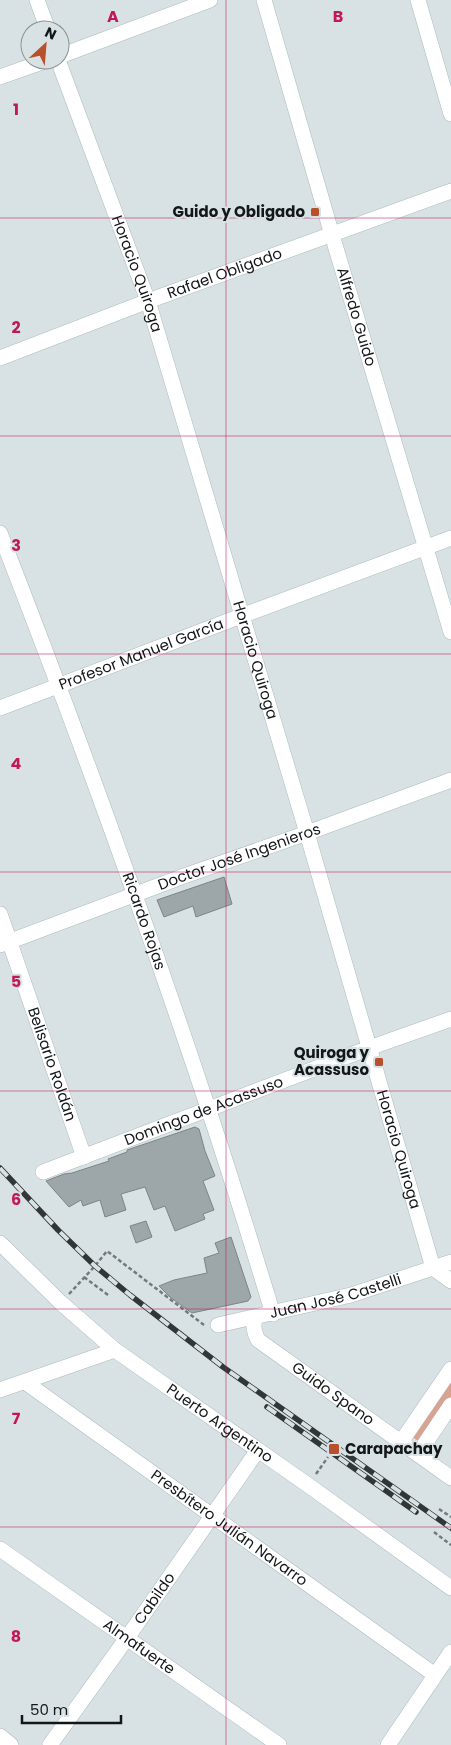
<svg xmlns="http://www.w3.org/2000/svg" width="451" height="1745" viewBox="0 0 451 1745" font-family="Poppins,sans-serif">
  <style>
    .green { fill: #daa28f }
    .building { fill: #9da7a9; stroke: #7b8587 }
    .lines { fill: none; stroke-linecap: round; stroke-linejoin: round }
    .street-casing { stroke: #afbabc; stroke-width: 16 }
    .path { stroke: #737a7b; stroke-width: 2.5; stroke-dasharray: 4 2.5; stroke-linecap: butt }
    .street { stroke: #fff; stroke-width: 15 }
    .rail-casing { stroke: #313637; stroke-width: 5.5 }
    .rail { stroke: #d8e2e4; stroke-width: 4; stroke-dasharray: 11; stroke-linecap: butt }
    .grid { fill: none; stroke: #c2185b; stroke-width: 1; stroke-opacity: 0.55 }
    .poi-dot { fill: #b8512b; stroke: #d8e2e4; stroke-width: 2 }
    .labels { text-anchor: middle; stroke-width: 4; stroke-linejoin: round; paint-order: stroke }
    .poi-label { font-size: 15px; font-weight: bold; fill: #131718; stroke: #d8e2e4; text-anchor: end }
    .street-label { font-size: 15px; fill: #131718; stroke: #d8e2e4 }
    .grid-label { font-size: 16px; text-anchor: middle; font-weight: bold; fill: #c2185b; stroke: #d8e2e4; stroke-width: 4; stroke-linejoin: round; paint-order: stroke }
  </style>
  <rect width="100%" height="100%" fill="#d8e2e4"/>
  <!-- green -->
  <polygon class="green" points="451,1376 451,1399 421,1443 411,1436"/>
  <!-- building -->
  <g class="building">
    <polygon points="224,877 232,904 196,917 193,906 164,917 157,900"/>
    <polygon points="195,1127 199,1129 205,1151 215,1176 203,1181 214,1210 203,1214 205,1219 175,1231 165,1206 154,1210 145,1187 121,1194 126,1210 105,1217 100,1200 83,1206 81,1200 69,1207 46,1181 64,1174 72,1173 109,1161 108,1159 127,1152 127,1150"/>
    <polygon points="146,1221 152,1237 136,1243 130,1226"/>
    <polygon points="231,1237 251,1297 248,1301 192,1313 170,1297 159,1286 174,1280 207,1273 204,1258 219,1253 215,1243"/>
  </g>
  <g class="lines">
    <!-- street casing -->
    <g class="street-casing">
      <g id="street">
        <polyline points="37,0 48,30"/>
        <path id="s1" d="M264,0L332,235L451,632"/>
        <polyline points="418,0 451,114"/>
        <polyline points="60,56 210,0"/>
        <path id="s2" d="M58,60L148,301L307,833L433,1268"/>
        <polyline points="0,77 48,60"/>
        <path id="s3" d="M0,358L148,301L451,191"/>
        <path id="s4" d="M0,533C74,723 144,915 208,1108C231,1176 252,1245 273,1314"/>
        <path id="s5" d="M0,708L241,616L451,538"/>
        <path id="s6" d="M0,914L84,1157"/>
        <path id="s7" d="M0,945L184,876L307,833L451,780"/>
        <path id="s8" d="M43,1172L369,1048L451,1019"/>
        <path id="s9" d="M0,1243L60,1302L115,1350L308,1485L451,1588"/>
        <polyline points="433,1268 451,1281"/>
        <path id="s10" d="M255,1318C253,1327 254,1332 258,1340L451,1478"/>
        <path id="s11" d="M218,1325L351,1295L451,1262"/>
        <path id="s12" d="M25,1382L435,1675"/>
        <polyline points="0,1390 115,1350"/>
        <polyline points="401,1442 451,1369"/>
        <polyline points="418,1454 451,1405"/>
        <path id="s13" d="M0,1549L279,1745"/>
        <polyline points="0,1736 11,1745"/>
        <path id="s14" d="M50,1745L127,1638L258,1450"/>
        <polyline points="388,1745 451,1652"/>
      </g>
    </g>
    <!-- path -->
    <g class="path">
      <polyline points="84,1277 108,1295"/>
      <polyline points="69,1294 95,1266 107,1251 204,1325"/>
      <polyline points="316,1474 328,1457"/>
      <polyline points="439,1509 451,1517"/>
      <polyline points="434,1532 451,1545"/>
    </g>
    <!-- street -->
    <use href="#street" class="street"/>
    <!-- rail casing -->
    <g class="rail-casing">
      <g id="rail">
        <polyline points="0,1168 58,1230 95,1266 130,1295 223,1367 451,1528"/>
        <polyline points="267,1407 416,1512"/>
      </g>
    </g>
    <!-- rail -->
    <use href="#rail" class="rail"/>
  </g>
  <!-- grid -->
  <path class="grid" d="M226,0V1745M0,218H451M0,436H451M0,654H451M0,872H451M0,1091H451M0,1309H451M0,1527H451"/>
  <!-- markers -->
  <g class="poi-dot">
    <rect x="310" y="207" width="10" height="10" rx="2.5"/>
    <rect x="374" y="1057" width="10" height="10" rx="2.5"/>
    <rect x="328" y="1443" width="12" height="12" rx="2.5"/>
  </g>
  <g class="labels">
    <!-- poi labels -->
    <g class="poi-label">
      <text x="305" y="217">Guido y Obligado</text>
      <text x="369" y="1058">Quiroga y<tspan x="369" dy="17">Acassuso</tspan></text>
      <text x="345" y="1454" text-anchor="start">Carapachay</text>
    </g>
    <!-- street labels -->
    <g class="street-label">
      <text dy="5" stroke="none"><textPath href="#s3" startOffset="240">Rafael Obligado</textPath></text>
      <text dy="5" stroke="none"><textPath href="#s2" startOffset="228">Horacio Quiroga</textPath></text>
      <text dy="5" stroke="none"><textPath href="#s1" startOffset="330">Alfredo Guido</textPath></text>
      <text dy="5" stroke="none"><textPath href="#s5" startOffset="151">Profesor Manuel García</textPath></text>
      <text dy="5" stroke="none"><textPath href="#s2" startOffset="632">Horacio Quiroga</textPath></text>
      <text dy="5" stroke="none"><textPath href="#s7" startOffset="255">Doctor José Ingenieros</textPath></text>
      <text dy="5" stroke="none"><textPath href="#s4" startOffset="414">Ricardo Rojas</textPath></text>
      <text dy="5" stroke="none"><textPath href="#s6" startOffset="159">Belisario Roldán</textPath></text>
      <text dy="5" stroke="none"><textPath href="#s8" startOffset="172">Domingo de Acassuso</textPath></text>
      <text dy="5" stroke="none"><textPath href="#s2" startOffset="1142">Horacio Quiroga</textPath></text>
      <text dy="5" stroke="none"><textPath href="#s11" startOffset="121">Juan José Castelli</textPath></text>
      <text dy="5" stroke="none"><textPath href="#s10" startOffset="115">Guido Spano</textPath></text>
      <text dy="5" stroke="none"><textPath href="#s9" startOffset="285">Puerto Argentino</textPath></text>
      <text dy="5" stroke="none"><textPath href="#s12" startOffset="251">Presbítero Julián Navarro</textPath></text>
      <text dy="5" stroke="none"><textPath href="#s14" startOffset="180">Cabildo</textPath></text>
      <text dy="5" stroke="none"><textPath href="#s13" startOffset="170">Almafuerte</textPath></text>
    </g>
  </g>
  <g class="grid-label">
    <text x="113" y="22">A</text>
    <text x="338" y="22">B</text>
    <text x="16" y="115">1</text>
    <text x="16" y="333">2</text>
    <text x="16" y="551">3</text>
    <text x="16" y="769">4</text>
    <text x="16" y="987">5</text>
    <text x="16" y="1205">6</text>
    <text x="16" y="1424">7</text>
    <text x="16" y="1642">8</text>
  </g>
  <!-- north arrow -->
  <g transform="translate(45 45) rotate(26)"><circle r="24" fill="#d8e2e4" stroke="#899192"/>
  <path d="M0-4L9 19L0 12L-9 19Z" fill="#b8512b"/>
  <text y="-8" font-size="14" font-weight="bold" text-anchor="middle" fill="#131718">N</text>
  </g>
  <!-- scale -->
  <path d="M22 1715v8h99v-8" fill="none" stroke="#131718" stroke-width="2.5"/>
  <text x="30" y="1715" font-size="15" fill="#131718" stroke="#d8e2e4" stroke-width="4" paint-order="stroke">50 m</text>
</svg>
